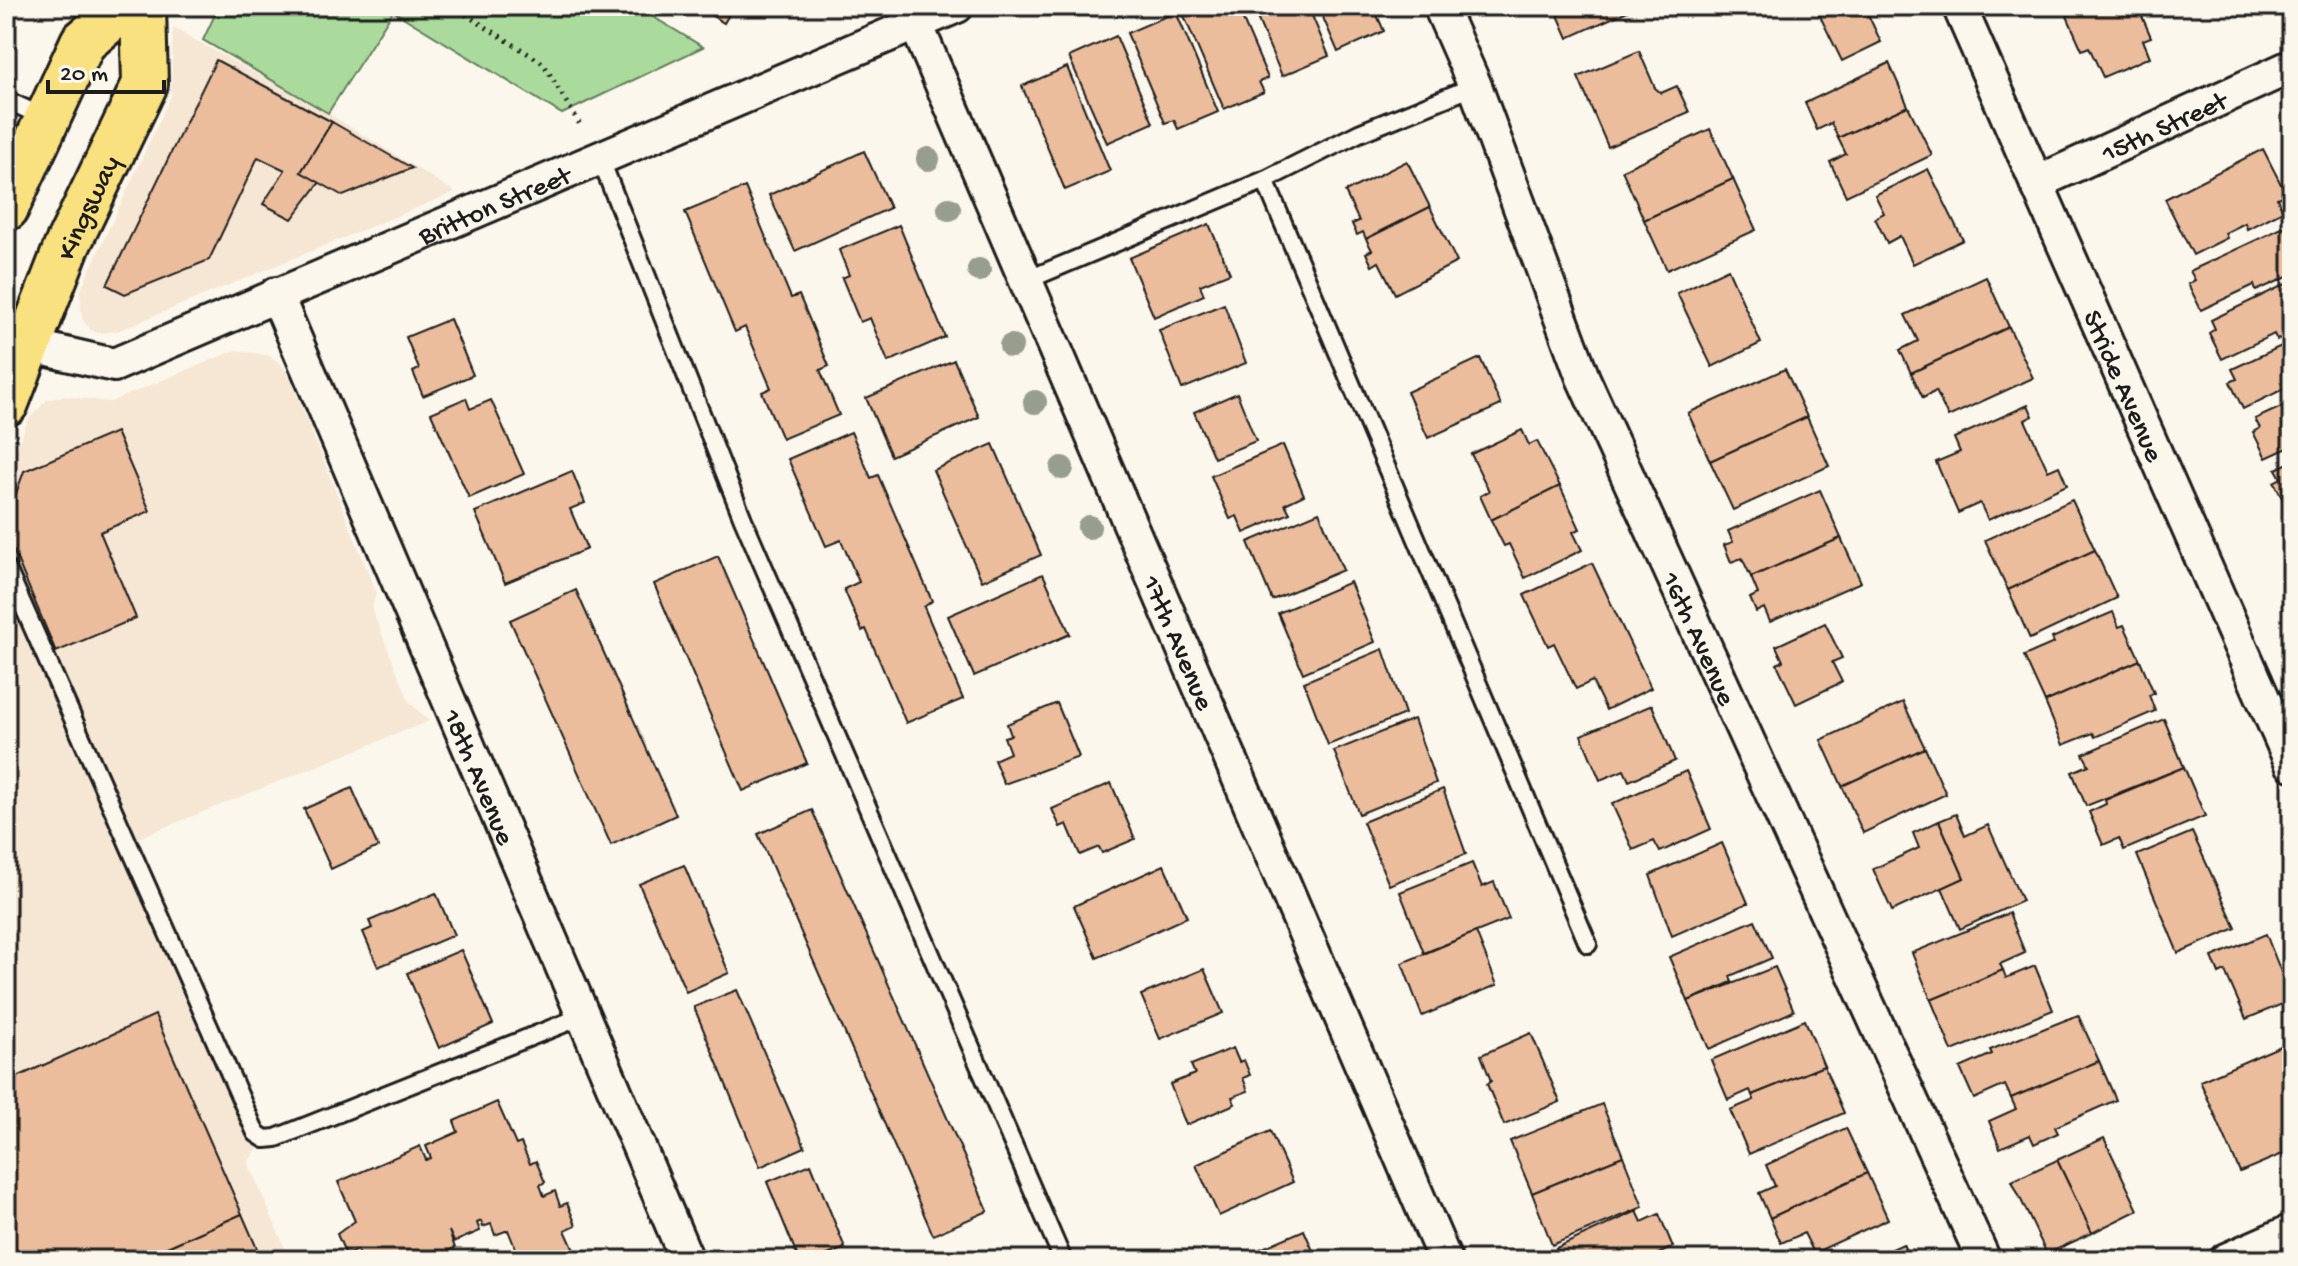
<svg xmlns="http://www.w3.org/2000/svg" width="2298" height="1266" viewBox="0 0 2298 1266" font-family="'Gochi Hand',sans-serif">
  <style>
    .built { fill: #f6e6d4 }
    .green { fill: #aadb9c; stroke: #637c5c; stroke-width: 2 }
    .building { fill: #ecbd9c; stroke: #1c1c1c; stroke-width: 2 }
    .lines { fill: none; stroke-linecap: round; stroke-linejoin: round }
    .service-casing { stroke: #1c1c1c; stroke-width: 22 }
    .minor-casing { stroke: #1c1c1c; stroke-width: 38 }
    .primary-casing { stroke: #1c1c1c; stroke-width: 50 }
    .path { stroke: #1c1c1c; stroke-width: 5; stroke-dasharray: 2 6; stroke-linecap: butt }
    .service { stroke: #fbf7ec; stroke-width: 16 }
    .minor { stroke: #fbf7ec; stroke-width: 32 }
    .primary { stroke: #fae180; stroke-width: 44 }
    .tree { fill: #989e8e }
    .labels { text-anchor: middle; stroke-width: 6; stroke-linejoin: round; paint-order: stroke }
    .street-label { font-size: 28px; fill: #1c1c1c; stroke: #fbf7ec }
  </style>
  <rect width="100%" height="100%" fill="#fbf7ec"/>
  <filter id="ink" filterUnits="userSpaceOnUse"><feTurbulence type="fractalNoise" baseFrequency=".0125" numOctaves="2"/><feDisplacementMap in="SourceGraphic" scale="16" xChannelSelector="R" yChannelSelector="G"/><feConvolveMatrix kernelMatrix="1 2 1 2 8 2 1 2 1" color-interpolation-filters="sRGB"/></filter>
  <g filter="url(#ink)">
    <!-- built -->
    <g class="built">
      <polygon points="173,28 328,113 455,192 117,331 98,333 91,330 82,319 80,291 171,96"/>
      <polygon points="236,350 270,356 282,365 291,380 376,592 372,610 410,703 429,721 128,842 265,1139 248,1162 290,1260 6,1260 6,478 28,420 47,400 63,396 110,402"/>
    </g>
    <!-- green -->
    <polygon class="green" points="219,6 635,6 703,47 562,114 393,11 328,113 203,40"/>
    <!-- building -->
    <g class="building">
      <polygon points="696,6 734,6 724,23"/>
      <polygon points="1187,6 1237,6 1268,78 1259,82 1264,92 1224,109 1181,9"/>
      <polygon points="1252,6 1308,6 1329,56 1282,76"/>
      <polygon points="1318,6 1373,6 1384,31 1338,52"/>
      <polygon points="1554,6 1631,6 1632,9 1568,38"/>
      <polygon points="1815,6 1864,6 1881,42 1842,61"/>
      <polygon points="2091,6 2125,6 2127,12 2138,7 2151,37 2143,40 2150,57 2103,77 2089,47 2082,50 2067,16"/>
      <polygon points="1176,12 1218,112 1178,129 1174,120 1165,123 1127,33"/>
      <polygon points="1116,36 1153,123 1107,143 1069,57"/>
      <polygon points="1639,51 1655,88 1661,93 1677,86 1689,112 1608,147 1578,77"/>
      <polygon points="216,60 332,122 301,172 320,182 292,219 263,204 285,170 258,157 209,260 125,294 107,285"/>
      <polygon points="1889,63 1908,106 1838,138 1831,123 1817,130 1805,103"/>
      <polygon points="1067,67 1110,171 1065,190 1022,86"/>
      <polygon points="1908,106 1932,155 1846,196 1830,162 1846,154 1838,138"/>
      <polygon points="332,122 412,168 343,196 301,172"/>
      <polygon points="1710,129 1733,179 1644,220 1622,170"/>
      <polygon points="2263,149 2286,194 2277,198 2283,211 2247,229 2245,223 2225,233 2227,238 2193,255 2165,199"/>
      <polygon points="864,151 890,208 795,251 769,195"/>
      <polygon points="1407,161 1430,207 1366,239 1363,232 1357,235 1352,224 1359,221 1345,192"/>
      <polygon points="1928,169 1963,240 1913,264 1900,236 1887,243 1875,218 1884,213 1875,195"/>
      <polygon points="1733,179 1756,230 1667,270 1644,220"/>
      <polygon points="745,187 791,298 799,295 829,366 820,370 839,415 782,439 762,392 771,388 745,327 735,332 685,212"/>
      <polygon points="1430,207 1457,262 1395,294 1379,262 1372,266 1366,253 1372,250 1366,239"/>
      <polygon points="1209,224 1230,273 1200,285 1204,295 1154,317 1129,258"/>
      <polygon points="899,225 945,337 888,362 870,318 860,322 842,278 849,275 839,250"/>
      <polygon points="2286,226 2292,239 2292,275 2256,291 2254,285 2201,310 2188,284 2195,280 2190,271"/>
      <polygon points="1728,269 1761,343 1712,367 1677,293"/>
      <polygon points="1986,277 2009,327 1911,373 1900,350 1918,341 1905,315"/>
      <polygon points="2292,281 2292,333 2277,340 2274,334 2222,359 2209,333 2215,329 2211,320"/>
      <polygon points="1224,304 1246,363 1182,389 1159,330"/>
      <polygon points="450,319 473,375 423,396 413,372 419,369 406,337"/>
      <polygon points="2009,327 2033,378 1948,417 1936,391 1923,398 1911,373"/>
      <polygon points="2292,341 2292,385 2243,409 2230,382 2237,379 2232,369"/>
      <polygon points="1480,358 1501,405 1428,438 1407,392"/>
      <polygon points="954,360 979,417 891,456 866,398"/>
      <polygon points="1785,369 1807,417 1710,461 1688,413"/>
      <polygon points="1237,393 1256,441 1214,458 1194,412"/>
      <polygon points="466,398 470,409 491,400 524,474 469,498 431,413"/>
      <polygon points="2292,402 2292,446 2266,458 2253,432 2260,428 2255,419"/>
      <polygon points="2028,405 2033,416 2025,420 2048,471 2059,466 2067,485 1988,520 1980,503 1958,513 1936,462 1960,452 1954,438"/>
      <polygon points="1807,417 1829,466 1733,510 1710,461"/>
      <polygon points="1522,430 1529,445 1537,441 1560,486 1491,520 1480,496 1489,491 1471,454"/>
      <polygon points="116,432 150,511 100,532 136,618 56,652 6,533 6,522 24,471"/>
      <polygon points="851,432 871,478 878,475 932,601 924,607 963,699 906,723 866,629 862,631 844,589 859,582 841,540 826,546 788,459"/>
      <polygon points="993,444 1041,555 982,581 933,470"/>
      <polygon points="1283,445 1304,495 1285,504 1290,513 1244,533 1237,516 1230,519 1211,476"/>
      <polygon points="2292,461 2292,506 2287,508 2274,482 2281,478 2276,469"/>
      <polygon points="572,471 585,503 570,509 587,549 505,583 475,512"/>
      <polygon points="1560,486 1580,529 1573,532 1582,550 1525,578 1509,544 1504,546 1491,520"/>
      <polygon points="1820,490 1841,538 1751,577 1742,558 1731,562 1724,545 1733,542 1728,531"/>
      <polygon points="2072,500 2095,550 2008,590 1985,540"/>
      <polygon points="1319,512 1343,570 1272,600 1248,542"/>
      <polygon points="1841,538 1861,582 1770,622 1764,608 1756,612 1750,598 1758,594 1751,577"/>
      <polygon points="2095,550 2117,598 2030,639 2008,590"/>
      <polygon points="718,556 807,763 743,791 654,584"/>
      <polygon points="1592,563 1651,688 1606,710 1592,681 1576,689 1554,643 1548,646 1524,595"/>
      <polygon points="1043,574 1070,634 974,676 948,616"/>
      <polygon points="1350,582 1375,642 1303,673 1278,613"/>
      <polygon points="576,590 676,815 611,845 510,620"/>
      <polygon points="2113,612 2119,627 2124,625 2140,660 2045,702 2024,656 2054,643 2052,638"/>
      <polygon points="1825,623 1842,658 1832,662 1842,682 1796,704 1777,664 1783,661 1776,646"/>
      <polygon points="1383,649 1405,714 1328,745 1304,682"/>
      <polygon points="2140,660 2154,693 2149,695 2155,711 2095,737 2093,733 2063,745 2045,702"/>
      <polygon points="1903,702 1925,748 1842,786 1821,740"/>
      <polygon points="1057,703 1079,757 1004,784 994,760 1010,753 1004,737 1011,735 1007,724"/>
      <polygon points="1652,705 1675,761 1629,781 1624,770 1600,780 1581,735"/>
      <polygon points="1414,719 1436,783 1359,814 1334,751"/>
      <polygon points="2164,719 2184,767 2086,806 2072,772 2089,765 2083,754"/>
      <polygon points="1925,748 1946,794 1863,833 1842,786"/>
      <polygon points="2184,767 2205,816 2124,850 2119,838 2103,845 2089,812 2106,804 2105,800"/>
      <polygon points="1686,771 1711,829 1660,852 1654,841 1633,850 1612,804"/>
      <polygon points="1111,783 1135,839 1102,853 1099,847 1080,855 1067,824 1060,827 1052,809"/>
      <polygon points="352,788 378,847 331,869 304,809"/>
      <polygon points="1443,789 1466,854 1389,885 1363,822"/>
      <polygon points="812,810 988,1211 933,1235 758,834"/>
      <polygon points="1956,814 1965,836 1988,825 2022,901 1960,929 1942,888 1964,878 1939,821"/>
      <polygon points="1939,821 1964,878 1892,911 1873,869 1919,848 1913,833"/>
      <polygon points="2192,832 2236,928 2178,953 2137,855"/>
      <polygon points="1722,843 1748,903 1672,936 1650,875"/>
      <polygon points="1472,863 1482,887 1494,882 1509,919 1424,953 1400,892"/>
      <polygon points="684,865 729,973 686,992 639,884"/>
      <polygon points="1164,865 1187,917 1097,958 1074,906"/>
      <polygon points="436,893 454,935 378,967 363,932 372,928 369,921"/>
      <polygon points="2009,913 2025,953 2000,964 2003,970 1931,1000 1912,953"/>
      <polygon points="1755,920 1772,958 1730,976 1732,982 1688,1001 1669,957"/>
      <polygon points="1476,932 1497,985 1422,1016 1402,963"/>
      <polygon points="2266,934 2292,1000 2246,1019 2225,971 2219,974 2212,957"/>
      <polygon points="461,950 493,1024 439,1048 407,973"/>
      <polygon points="2035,966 2053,1010 1952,1051 1931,1000 2003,970 2006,978"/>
      <polygon points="1775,967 1794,1011 1709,1049 1688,1001"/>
      <polygon points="1204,969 1223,1013 1160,1039 1141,995"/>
      <polygon points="737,990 805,1147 760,1167 694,1007"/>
      <polygon points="155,1015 242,1214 138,1260 6,1260 6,1082"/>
      <polygon points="2078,1015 2099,1061 2011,1098 2005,1085 1974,1099 1960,1068 1992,1054 1990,1050"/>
      <polygon points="1805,1020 1824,1066 1752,1095 1750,1090 1728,1100 1711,1060"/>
      <polygon points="1531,1033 1560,1102 1504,1125 1487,1084 1491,1081 1481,1055"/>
      <polygon points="2292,1041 2292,1150 2240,1172 2200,1081"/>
      <polygon points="1233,1048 1239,1062 1244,1060 1250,1075 1243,1078 1248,1091 1232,1097 1235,1104 1186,1125 1170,1084 1195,1074 1191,1065"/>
      <polygon points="2099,1061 2116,1100 2055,1127 2058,1133 2034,1144 2030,1135 2000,1148 1989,1121 2016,1109 2011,1098"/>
      <polygon points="1824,1066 1844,1113 1749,1154 1730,1110 1754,1100 1752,1095"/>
      <polygon points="497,1102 516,1145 521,1143 530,1164 536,1161 545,1182 540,1185 544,1196 555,1191 560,1206 567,1203 576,1225 565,1230 578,1259 586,1256 587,1260 520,1260 508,1230 495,1235 491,1224 483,1227 481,1221 477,1223 480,1231 454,1242 449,1231 455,1248 425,1260 361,1260 357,1250 346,1255 337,1234 355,1221 338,1182 420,1146 426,1160 431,1158 426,1146 458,1132 454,1121"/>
      <polygon points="1602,1104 1623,1156 1532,1193 1510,1141"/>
      <polygon points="1846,1128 1867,1173 1770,1218 1759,1193 1775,1186 1766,1165"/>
      <polygon points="1270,1131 1293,1182 1219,1216 1196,1165"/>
      <polygon points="2104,1138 2138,1210 2092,1233 2057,1160"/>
      <polygon points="1623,1156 1643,1207 1552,1245 1532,1193"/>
      <polygon points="2057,1160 2092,1233 2047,1254 2012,1181"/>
      <polygon points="811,1164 845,1248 815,1260 799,1260 767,1182"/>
      <polygon points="1867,1173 1888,1219 1814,1253 1804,1233 1781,1243 1770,1218"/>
      <polygon points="1637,1211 1642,1222 1659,1214 1673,1247 1654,1256 1656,1260 1561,1260 1556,1248"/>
      <polygon points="242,1214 262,1260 138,1260"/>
      <polygon points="1304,1230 1317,1260 1235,1260"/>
      <polygon points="1903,1244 1910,1260 1868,1260"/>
    </g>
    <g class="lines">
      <!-- service casing -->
      <g class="service-casing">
        <g id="service">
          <polyline points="6,100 46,118"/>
          <polyline points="600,158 743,519 1063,1260"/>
          <polyline points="1265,180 1588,944"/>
          <polyline points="1027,280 1265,180 1359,133 1475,86"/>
          <polyline points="6,567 256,1133 265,1139 276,1138 583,1016"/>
        </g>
      </g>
      <!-- minor casing -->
      <g class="minor-casing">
        <g id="minor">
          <path id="s1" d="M1440,6L1475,86L1583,378L1984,1260"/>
          <path id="s2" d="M1959,6L2292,764"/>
          <path id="s3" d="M916,24L1445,1260"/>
          <path id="s4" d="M2036,183L2292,66"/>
          <path id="s5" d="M276,294L687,1260"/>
          <path id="s6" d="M27,345L114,365L957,6"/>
          <polyline points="2226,1260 2292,1231"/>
        </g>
      </g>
      <!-- primary casing -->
      <g class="primary-casing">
        <g id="primary">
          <polyline points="6,208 83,42 126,6"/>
          <path id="s7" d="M6,403L67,246L145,84L143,6"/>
        </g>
      </g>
      <!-- path -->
      <g class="path">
        <polyline points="452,6 543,63 582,128"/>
        <polyline points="6,461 12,443"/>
      </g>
      <!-- service -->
      <use href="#service" class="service"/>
      <!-- minor -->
      <use href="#minor" class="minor"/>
      <!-- primary -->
      <use href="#primary" class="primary"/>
    </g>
    <!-- trees -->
    <g class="tree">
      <circle cx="928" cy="159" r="12"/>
      <circle cx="949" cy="209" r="12"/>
      <circle cx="979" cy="270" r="12"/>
      <circle cx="1011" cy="346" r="12"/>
      <circle cx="1035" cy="402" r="12"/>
      <circle cx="1062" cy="468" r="12"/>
      <circle cx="1089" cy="527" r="12"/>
    </g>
  </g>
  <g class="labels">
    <!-- street labels -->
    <g class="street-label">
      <text dy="10" stroke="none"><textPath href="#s4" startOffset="140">15th Street</textPath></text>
      <text dy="10" stroke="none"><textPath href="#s6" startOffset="502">Britton Street</textPath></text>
      <text dy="10" stroke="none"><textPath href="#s7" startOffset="212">Kingsway</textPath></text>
      <text dy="10" stroke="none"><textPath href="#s2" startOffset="414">Stride Avenue</textPath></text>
      <text dy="10" stroke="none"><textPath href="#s1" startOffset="684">16th Avenue</textPath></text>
      <text dy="10" stroke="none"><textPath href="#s3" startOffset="672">17th Avenue</textPath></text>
      <text dy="10" stroke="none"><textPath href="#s5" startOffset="524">18th Avenue</textPath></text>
    </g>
  </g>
  <!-- margin -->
  <rect width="2298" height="1266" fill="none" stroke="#fbf7ec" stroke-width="32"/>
  <rect x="16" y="16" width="2266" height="1234" fill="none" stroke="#1c1c1c" stroke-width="3" filter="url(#ink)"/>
  <!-- scale -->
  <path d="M48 80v12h116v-12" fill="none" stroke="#1c1c1c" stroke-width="4"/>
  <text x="60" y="80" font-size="24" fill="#1c1c1c" stroke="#fbf7ec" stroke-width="6" paint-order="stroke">20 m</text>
</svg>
